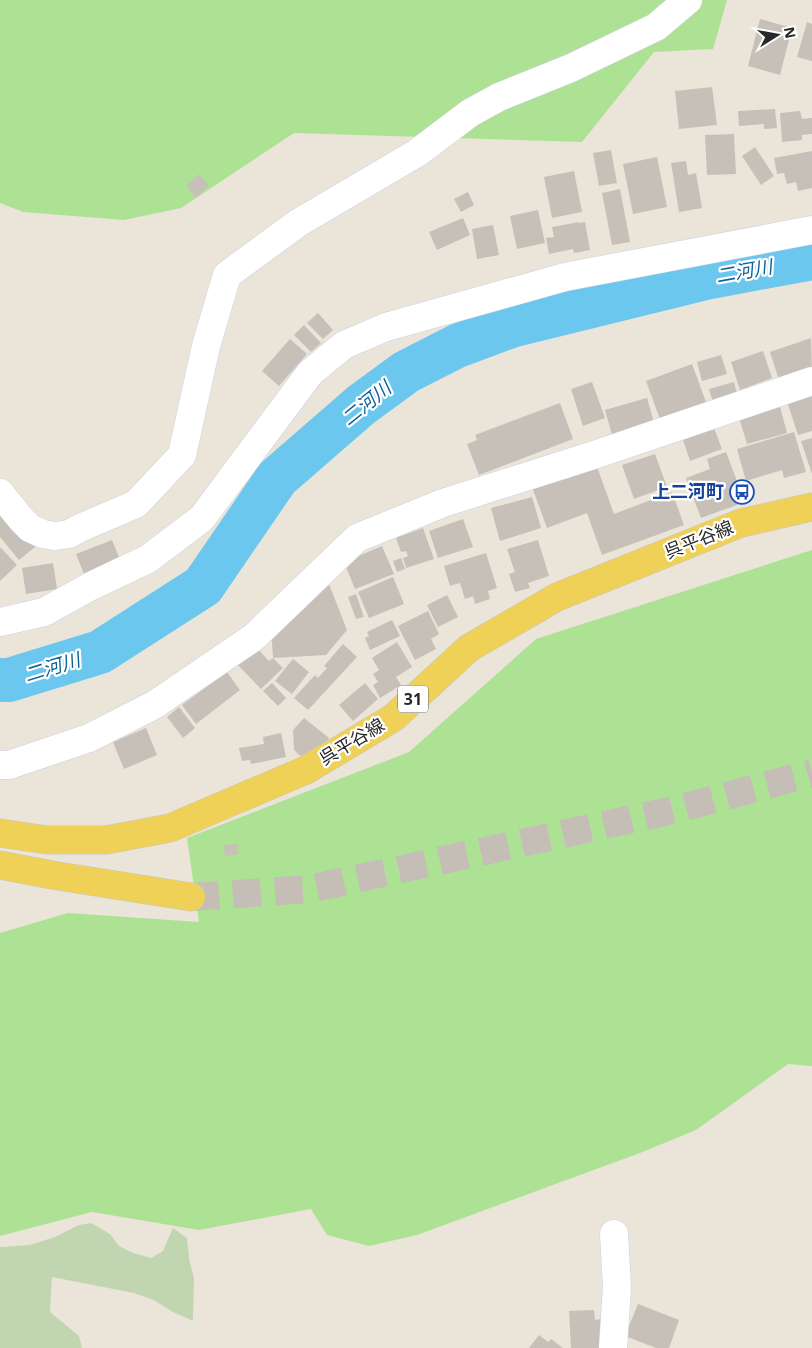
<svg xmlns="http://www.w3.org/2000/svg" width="812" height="1348" viewBox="0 0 812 1348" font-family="'Open Sans','Noto Sans JP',sans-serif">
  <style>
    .green { fill: #ade295 }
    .cemetery { fill: #c1d5b0 }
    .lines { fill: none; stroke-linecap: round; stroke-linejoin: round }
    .river { stroke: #6bc7ee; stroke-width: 44 }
    .building { fill: #c6c0b9 }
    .major-tunnel { stroke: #c4beb6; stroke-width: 28; stroke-dasharray: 28 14; stroke-linecap: butt }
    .minor-casing { stroke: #cfd2e1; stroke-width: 29 }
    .major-casing { stroke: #c7c7c7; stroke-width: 29 }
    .minor { stroke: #fff; stroke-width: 28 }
    .major { stroke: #f0d158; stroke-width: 28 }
    .labels { text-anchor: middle; stroke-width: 4.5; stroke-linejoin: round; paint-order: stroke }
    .shield { fill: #fff; stroke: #686868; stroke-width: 1 }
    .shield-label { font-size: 16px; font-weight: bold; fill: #282828 }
    .transit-label { font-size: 18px; font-weight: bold; fill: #164399; stroke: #fff; text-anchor: end }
    .street-label { font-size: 18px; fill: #282828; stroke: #fff }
    .water-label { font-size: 19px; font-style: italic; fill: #0d6397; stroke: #fff }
  </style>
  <rect width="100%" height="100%" fill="#ebe4d9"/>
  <!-- green -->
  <g class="green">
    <polygon points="0,0 727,0 713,49 654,52 582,142 294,133 181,208 124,220 23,212 0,203"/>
    <polygon points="812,550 812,1066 788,1064 696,1130 640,1153 417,1235 369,1246 327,1235 311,1209 199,1230 92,1212 0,1236 0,933 68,913 199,922 187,838 409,752 536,639"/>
  </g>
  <!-- cemetery -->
  <polygon class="cemetery" points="91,1223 110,1234 119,1246 133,1253 151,1258 163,1251 173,1228 187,1238 189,1259 194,1278 193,1321 171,1311 154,1300 134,1293 52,1277 50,1312 79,1336 82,1348 0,1348 0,1247 30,1245 55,1237 79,1225"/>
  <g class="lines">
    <!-- river -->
    <polyline class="river" points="0,680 9,680 100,652 203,586 277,478 361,405 406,372 457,346 511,326 710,277 812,258"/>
  </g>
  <!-- building -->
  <g class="building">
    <polygon points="760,19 792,28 780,75 748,66"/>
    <polygon points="807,22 812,24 812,61 797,57"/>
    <polygon points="712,87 717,125 679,129 675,91"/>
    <polygon points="775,109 777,128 764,129 764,124 739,126 738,111"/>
    <polygon points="800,111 802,119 812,118 812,134 802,135 802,140 782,142 780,113"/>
    <polygon points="734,134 736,174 707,175 705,135"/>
    <polygon points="755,147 774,176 761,185 742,156"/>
    <polygon points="611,150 617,183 599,186 593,153"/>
    <polygon points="812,151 812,188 798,191 796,182 787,184 784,173 777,174 774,158"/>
    <polygon points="657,157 667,207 633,214 623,164"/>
    <polygon points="686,161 688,175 696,173 702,208 679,212 671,163"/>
    <polygon points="574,171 582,212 552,218 544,177"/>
    <polygon points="199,174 209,186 196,198 186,186"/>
    <polygon points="620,189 630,242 612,245 602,193"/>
    <polygon points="468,192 474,205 461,212 454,199"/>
    <polygon points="538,210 545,243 517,249 510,216"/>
    <polygon points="463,218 470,235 437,250 429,232"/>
    <polygon points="579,222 579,223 585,222 590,250 574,253 573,249 549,254 546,238 554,237 552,227"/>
    <polygon points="493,225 499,255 477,259 472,229"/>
    <polygon points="318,313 333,330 323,339 307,323"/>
    <polygon points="304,325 321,343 311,352 294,335"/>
    <polygon points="811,338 812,375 781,386 770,352"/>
    <polygon points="290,339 307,354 279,386 262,371"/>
    <polygon points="763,351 772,378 740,390 731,362"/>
    <polygon points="721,355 727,374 702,381 697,362"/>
    <polygon points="692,364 710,413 664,430 646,381"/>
    <polygon points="592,382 605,418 583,426 571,389"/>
    <polygon points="734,382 739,402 715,409 709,389"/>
    <polygon points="812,389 812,431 798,435 786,398"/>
    <polygon points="647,398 657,433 615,445 605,410"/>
    <polygon points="778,399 787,433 747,444 737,411"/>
    <polygon points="560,403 573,439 479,475 467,444 477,440 475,435"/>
    <polygon points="714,428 722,449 690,461 683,440"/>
    <polygon points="794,432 806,472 784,478 782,470 746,481 737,449"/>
    <polygon points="812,438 812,474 801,441"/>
    <polygon points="726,452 745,502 701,518 686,478 710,469 707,459"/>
    <polygon points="655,454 667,487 634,499 622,465"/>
    <polygon points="596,464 614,514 672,492 684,525 602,555 587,513 547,528 532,487"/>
    <polygon points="532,497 541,528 500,541 491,508"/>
    <polygon points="0,503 35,547 19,560 0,537"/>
    <polygon points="463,519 473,547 438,558 429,531"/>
    <polygon points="423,528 434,559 406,568 403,558 408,556 406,551 401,552 396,538"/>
    <polygon points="112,540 120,560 84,574 76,554"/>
    <polygon points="538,540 549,576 528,583 530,588 515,592 509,574 515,572 507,549"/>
    <polygon points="382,546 394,574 355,589 344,562"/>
    <polygon points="0,547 17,565 0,581"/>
    <polygon points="486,553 497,588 488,591 490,599 475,604 473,596 465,599 460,583 450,586 444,566"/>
    <polygon points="401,558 405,569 397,572 393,561"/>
    <polygon points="53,563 57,589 26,594 22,568"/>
    <polygon points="393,577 404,604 369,618 358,592"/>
    <polygon points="327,579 347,630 326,655 273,658 283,668 261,689 235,662 253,644 269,661 273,658 271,627"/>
    <polygon points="356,594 364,617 356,619 348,597"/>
    <polygon points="447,595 458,617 438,627 427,605"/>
    <polygon points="428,611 439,634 431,639 436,649 415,660 398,626"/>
    <polygon points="392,620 400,636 370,650 365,638 369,636 367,632"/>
    <polygon points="397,642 412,667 396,677 401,685 380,698 373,685 378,682 373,674 379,670 372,658"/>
    <polygon points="343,644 357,657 308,710 294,698 315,675 318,678 327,668 324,666"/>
    <polygon points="293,659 309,672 292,694 275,681"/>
    <polygon points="227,672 240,690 196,724 182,705"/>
    <polygon points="272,683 286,698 278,706 263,691"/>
    <polygon points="365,683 378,699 353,721 339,705"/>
    <polygon points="179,707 195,728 183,738 167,717"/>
    <polygon points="304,718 329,738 323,747 300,756 294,750 293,730"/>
    <polygon points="146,728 157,755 124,769 113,742"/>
    <polygon points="281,733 286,757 251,764 250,760 242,761 239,748 264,744 263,737"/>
    <polygon points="237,844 238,854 225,856 224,845"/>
    <polygon points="638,1304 679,1320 669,1348 656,1348 625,1336"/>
    <polygon points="594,1310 595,1320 601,1319 603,1348 571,1348 569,1311"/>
    <polygon points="539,1335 548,1342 551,1339 563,1348 529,1348"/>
  </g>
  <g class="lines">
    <!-- major-tunnel -->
    <polyline class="major-tunnel" points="191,897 309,889 674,810 812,773"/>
    <!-- minor casing -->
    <g class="minor-casing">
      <g id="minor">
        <polyline points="0,493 21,519 30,528 43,534 55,536 69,534 80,528 136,504 182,455 206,346 227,275 298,223 417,153 470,113 499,97 571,68 656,27 688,0"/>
        <polyline points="0,622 44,612 91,586 148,559 202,518 310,373 344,345 386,327 565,277 812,230"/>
        <polyline points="0,765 9,765 89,738 154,705 254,637 357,538 443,503 597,454 812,381"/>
        <polyline points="613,1348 617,1287 614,1234"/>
      </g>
    </g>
    <!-- major casing -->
    <g class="major-casing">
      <g id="major">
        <polyline points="0,833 47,840 106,840 170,828 306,770 393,718 469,648 557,597 741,523 812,507"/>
        <polyline points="0,865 52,875 191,897"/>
      </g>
    </g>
    <!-- minor -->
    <use href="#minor" class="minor"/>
    <!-- major -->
    <use href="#major" class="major"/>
  </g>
  <!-- icons -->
  <defs>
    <g id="bus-ring" transform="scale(1.25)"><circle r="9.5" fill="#fff" stroke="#1a4fb4" stroke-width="1.5"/><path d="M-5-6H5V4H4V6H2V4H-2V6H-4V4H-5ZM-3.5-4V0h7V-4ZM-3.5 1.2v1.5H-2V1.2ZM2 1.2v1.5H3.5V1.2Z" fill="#1a4fb4"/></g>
  </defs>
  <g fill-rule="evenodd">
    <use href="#bus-ring" x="742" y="492"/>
  </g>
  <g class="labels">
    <!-- shield labels -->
    <rect class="shield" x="398" y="685.5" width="30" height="27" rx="4"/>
    <g class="shield-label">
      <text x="413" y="705">31</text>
    </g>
    <!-- transit labels -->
    <g class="transit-label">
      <text x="724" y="498">上二河町</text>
    </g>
    <!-- street labels -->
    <g class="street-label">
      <text transform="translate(699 540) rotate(-22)" y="6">呉平谷線</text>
      <text transform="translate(352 742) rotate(-31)" y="6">呉平谷線</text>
    </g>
    <!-- water labels -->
    <g class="water-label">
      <text transform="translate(744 271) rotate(-10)" y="7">二河川</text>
      <text transform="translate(366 403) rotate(-39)" y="7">二河川</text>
      <text transform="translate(52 667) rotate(-17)" y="7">二河川</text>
    </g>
  </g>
  <!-- north arrow -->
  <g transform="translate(777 35) rotate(79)" stroke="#ffffff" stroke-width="4" paint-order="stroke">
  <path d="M0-4L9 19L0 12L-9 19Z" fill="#282828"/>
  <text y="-8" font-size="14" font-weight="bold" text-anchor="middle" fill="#282828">N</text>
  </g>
</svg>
